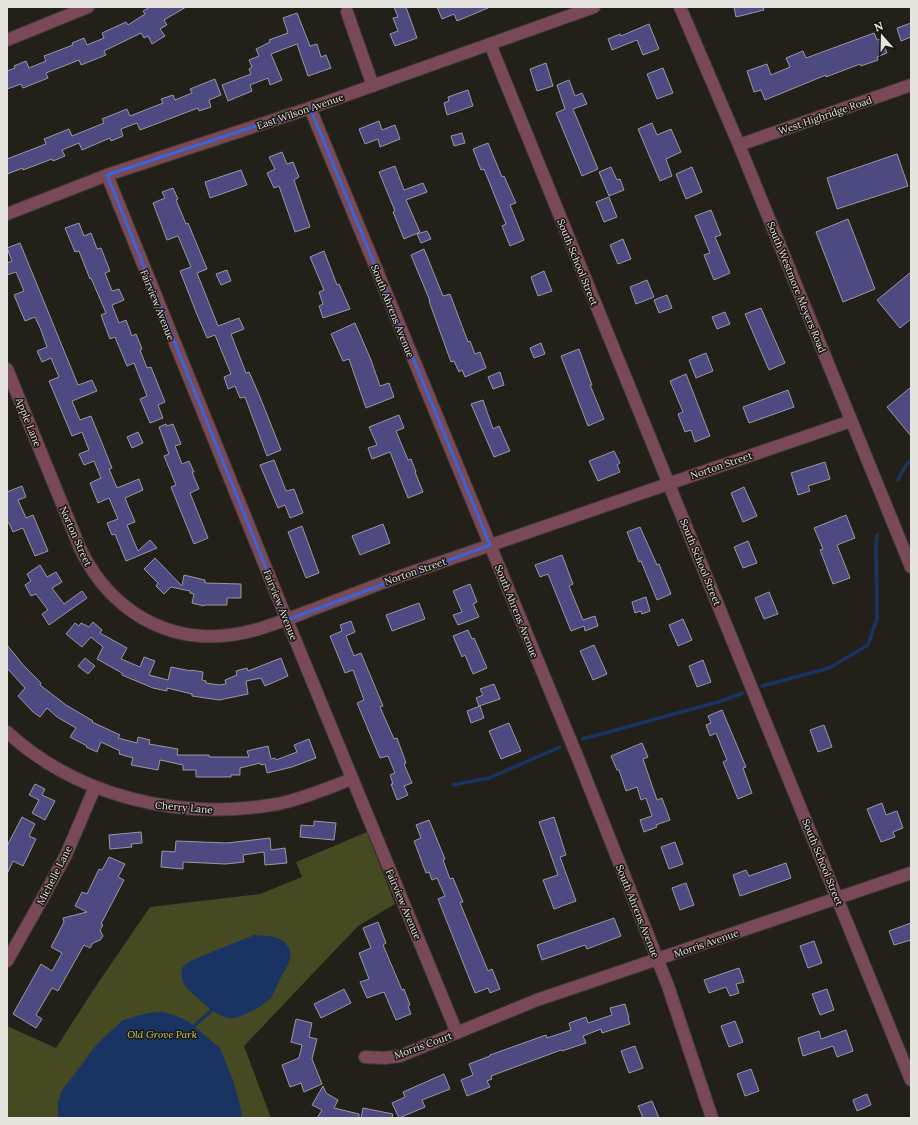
<svg xmlns="http://www.w3.org/2000/svg" width="918" height="1125" viewBox="0 0 918 1125" font-family="Lora,serif">
  <style>
    .green { fill: #454a22 }
    .water { fill: #193363 }
    .lines { fill: none; stroke-linecap: round; stroke-linejoin: round }
    .stream { stroke: #193363; stroke-width: 3.5 }
    .building { fill: #4d4a82; stroke: #9899a2 }
    .minor-casing { stroke: #3e3b35; stroke-width: 14 }
    .minor { stroke: #794957; stroke-width: 12 }
    .marked { fill: none; stroke: #3b64d9; stroke-width: 3; stroke-linejoin: round }
    .labels { text-anchor: middle; stroke-width: 3; stroke-linejoin: round; paint-order: stroke }
    .street-label { font-size: 10px; fill: #e6e4df; stroke: #1a1610 }
    .park-label { font-size: 10px; font-style: italic; fill: #c2ce6f; stroke: #1a1610 }
  </style>
  <rect width="100%" height="100%" fill="#231f19"/>
  <!-- green -->
  <polygon class="green" points="367,832 395,904 358,926 244,1046 271,1118 7,1118 7,1026 56,1048 94,989 150,907 260,894 302,877 296,862"/>
  <!-- water -->
  <g class="water">
    <path d="M254,935C265,936 280,935 287,945C296,956 285,969 280,979C277,985 275,992 271,998C263,1006 239,1020 228,1018C218,1016 207,1007 200,1000C188,989 180,986 182,968L190,961Z"/>
    <polygon points="163,1012 177,1016 189,1022 220,1048 233,1080 239,1101 242,1115 241,1118 58,1118 58,1103 61,1092 97,1044 123,1020 148,1013"/>
  </g>
  <g class="lines">
    <!-- stream -->
    <g class="stream">
      <polyline points="898,480 906,465 911,460"/>
      <polyline points="762,686 829,668 868,645 877,618 876,545 877,535"/>
      <polyline points="583,739 718,702 743,693"/>
      <polyline points="453,785 489,778 560,747"/>
      <polyline points="194,1026 212,1010"/>
    </g>
  </g>
  <!-- building -->
  <g class="building">
    <polygon points="150,7 186,7 164,20 167,25 160,29 165,36 152,44 148,36 144,38 141,33 104,51 106,55 81,65 79,60 46,73 48,78 23,88 21,84 7,89 7,71 15,68 14,66 26,61 29,68 46,61 44,56 73,45 72,43 84,38 87,45 104,38 102,33 126,22 128,25 145,14 143,11"/>
    <polygon points="394,7 406,7 417,38 395,46 390,34 398,31 393,18 398,17"/>
    <polygon points="437,7 488,7 488,8 457,21 454,14 442,19"/>
    <polygon points="734,7 763,7 764,10 736,17"/>
    <polygon points="297,13 310,46 317,44 321,57 326,55 331,68 308,76 297,44 271,54 282,80 270,85 268,78 250,85 252,91 228,101 222,85 251,74 249,69 252,67 249,60 259,56 256,49 270,42 269,40 288,33 283,18"/>
    <polygon points="911,23 911,37 901,41 897,28"/>
    <polygon points="649,24 659,49 643,55 637,40 612,50 608,39 620,34 621,36"/>
    <polygon points="874,33 877,40 881,39 887,53 877,57 878,60 861,66 860,64 826,77 826,75 765,100 761,90 754,92 747,71 767,64 771,75 790,67 786,58 803,51 806,58"/>
    <polygon points="546,63 553,86 537,91 530,69"/>
    <polygon points="663,68 673,93 657,99 647,74"/>
    <polygon points="215,79 221,95 209,100 211,107 199,111 198,108 140,130 137,123 121,129 123,136 111,141 110,138 82,150 79,143 62,150 65,156 53,161 52,159 23,170 23,168 7,174 7,159 46,144 44,139 69,129 72,136 104,123 102,119 127,109 130,116 163,103 161,99 173,95 175,100 192,93 190,89"/>
    <polygon points="569,80 575,96 582,93 587,104 573,109 598,169 582,176 556,113 565,109 557,85"/>
    <polygon points="468,90 473,106 447,115 444,103 449,101 448,97"/>
    <polygon points="379,121 382,130 395,125 400,139 380,147 378,139 365,144 359,129"/>
    <polygon points="652,123 657,135 671,129 681,152 666,159 672,176 660,181 638,129"/>
    <polygon points="462,133 465,143 454,146 451,136"/>
    <polygon points="488,143 502,177 504,176 516,203 510,205 524,240 510,246 502,226 506,224 484,169 481,170 473,149"/>
    <polygon points="282,152 287,164 293,162 299,177 294,180 310,227 295,232 279,186 274,188 267,173 275,169 269,157"/>
    <polygon points="897,154 908,186 837,209 827,178"/>
    <polygon points="395,166 404,190 423,183 427,192 406,200 420,232 404,239 393,212 395,211 379,172"/>
    <polygon points="611,167 617,180 620,179 624,190 609,196 599,172"/>
    <polygon points="692,167 702,192 686,199 676,174"/>
    <polygon points="241,170 247,185 210,198 205,182"/>
    <polygon points="173,188 178,199 176,200 186,224 188,223 207,269 197,273 218,326 239,318 244,329 231,334 246,373 249,372 260,397 281,450 267,456 245,397 240,398 235,386 228,389 224,377 231,374 215,335 207,338 196,312 180,271 191,267 178,236 167,240 153,203 165,198 162,192"/>
    <polygon points="609,197 617,217 604,222 596,202"/>
    <polygon points="711,210 721,235 715,237 730,273 714,280 704,255 710,253 695,216"/>
    <polygon points="848,219 875,289 843,302 816,232"/>
    <polygon points="79,223 84,236 91,233 97,249 101,248 110,271 105,273 112,291 119,289 124,300 112,305 119,323 126,320 132,336 136,334 142,349 140,350 147,368 151,367 165,402 158,405 163,418 150,423 140,399 147,396 134,363 127,366 115,337 110,339 101,315 106,313 91,278 90,279 79,251 75,252 65,228"/>
    <polygon points="427,231 431,239 421,243 417,234"/>
    <polygon points="623,239 631,259 618,264 610,245"/>
    <polygon points="20,243 78,385 92,380 97,391 72,401 80,420 91,416 112,468 109,469 117,488 139,479 143,490 125,498 135,522 127,525 138,551 150,540 157,548 126,561 115,534 112,535 107,523 118,519 109,498 98,503 90,483 101,478 94,461 84,465 79,454 89,450 82,432 72,436 49,381 59,377 51,358 42,362 37,351 47,347 41,330 35,317 25,321 14,295 24,291 16,272 7,275 7,263 12,261 7,248"/>
    <polygon points="424,249 443,296 450,294 468,342 470,341 475,354 480,352 486,368 465,377 462,370 459,372 454,361 451,362 429,301 430,301 411,255"/>
    <polygon points="324,251 337,285 339,284 350,309 323,318 319,306 323,304 319,292 324,290 310,257"/>
    <polygon points="227,270 231,281 221,285 216,274"/>
    <polygon points="544,271 552,291 538,296 531,277"/>
    <polygon points="911,272 911,319 900,328 877,300"/>
    <polygon points="647,280 654,297 636,304 630,287"/>
    <polygon points="667,295 672,308 659,313 654,300"/>
    <polygon points="761,308 785,363 769,370 745,314"/>
    <polygon points="725,312 730,324 717,329 712,317"/>
    <polygon points="355,323 371,360 380,386 389,383 394,397 366,408 349,359 343,361 331,334"/>
    <polygon points="541,343 545,354 534,358 530,348"/>
    <polygon points="579,349 592,385 590,385 604,419 588,426 561,356"/>
    <polygon points="706,353 713,371 696,378 689,360"/>
    <polygon points="500,372 504,385 493,389 488,377"/>
    <polygon points="686,374 710,436 695,442 691,430 685,432 678,414 683,412 670,381"/>
    <polygon points="911,387 911,436 887,407"/>
    <polygon points="788,390 794,407 749,423 743,407"/>
    <polygon points="483,400 493,429 499,426 510,451 494,457 471,404"/>
    <polygon points="399,415 404,428 396,431 408,460 411,459 416,472 415,472 423,492 408,498 390,452 372,459 368,448 377,445 369,427"/>
    <polygon points="166,424 167,426 173,424 181,444 175,446 182,464 189,461 194,472 192,472 199,489 190,493 208,538 194,544 171,487 176,485 164,456 169,454 159,427"/>
    <polygon points="138,432 143,443 132,448 127,437"/>
    <polygon points="614,451 620,463 617,465 620,472 598,481 589,461"/>
    <polygon points="274,460 286,491 294,489 303,513 290,518 285,505 278,508 260,465"/>
    <polygon points="825,462 830,479 808,486 810,491 798,495 791,473"/>
    <polygon points="22,486 26,497 18,500 26,518 33,515 48,551 35,556 23,528 13,532 9,523 7,523 7,492"/>
    <polygon points="744,487 757,516 743,522 731,493"/>
    <polygon points="846,515 855,538 837,545 850,578 833,584 820,550 823,549 814,528"/>
    <polygon points="383,524 390,543 360,555 352,536"/>
    <polygon points="302,526 319,573 306,578 288,532"/>
    <polygon points="640,527 657,565 659,564 671,594 657,600 641,561 639,562 627,532"/>
    <polygon points="748,541 757,563 743,568 734,547"/>
    <polygon points="562,555 573,584 569,586 583,620 595,616 598,626 585,631 584,626 571,631 548,574 540,577 535,565"/>
    <polygon points="155,558 182,586 184,575 205,580 205,583 241,584 241,598 227,598 227,605 204,605 204,606 192,603 194,594 190,593 190,591 171,587 164,594 156,586 158,583 144,569"/>
    <polygon points="40,565 47,577 56,572 62,582 52,588 64,604 82,591 87,598 49,625 42,614 48,610 36,594 31,596 25,585 31,581 27,574"/>
    <polygon points="470,584 477,602 473,604 479,617 458,625 453,615 462,612 453,591"/>
    <polygon points="769,592 778,614 764,619 755,598"/>
    <polygon points="646,597 650,611 642,614 641,611 635,613 632,602"/>
    <polygon points="419,603 425,619 392,631 386,615"/>
    <polygon points="683,619 692,640 678,646 669,625"/>
    <polygon points="351,621 355,632 346,636 354,656 361,653 383,706 380,707 394,739 397,738 406,763 404,764 412,783 404,786 408,795 397,800 391,784 393,784 390,775 395,773 388,756 380,758 362,715 357,703 364,700 353,670 345,673 330,636 342,631 340,625"/>
    <polygon points="93,622 102,630 100,633 127,648 121,659 140,667 144,657 155,661 149,675 168,680 171,667 191,671 191,670 203,672 202,680 206,681 206,683 219,685 226,684 225,680 237,675 236,671 247,668 248,671 281,658 288,676 265,686 261,678 246,681 248,694 219,700 192,696 192,694 167,688 167,691 153,688 122,675 122,673 97,659 103,647 91,637 82,647 66,634 75,623 79,626 81,623 89,627"/>
    <polygon points="468,630 472,639 474,638 487,668 473,674 465,655 462,657 453,636"/>
    <polygon points="7,645 24,666 41,683 40,685 66,705 93,721 92,722 120,735 118,738 137,743 138,737 150,740 149,744 178,749 177,755 209,755 209,757 249,757 247,751 268,746 271,759 275,758 276,760 297,752 294,745 309,739 316,758 292,767 267,773 265,764 261,765 260,763 240,768 240,775 231,775 231,777 196,777 196,770 183,770 183,765 160,760 158,770 131,765 133,758 119,754 120,751 101,742 97,752 86,747 87,746 70,737 76,728 57,717 47,708 40,717 33,712 18,696 25,688 7,668"/>
    <polygon points="594,645 607,674 593,680 580,651"/>
    <polygon points="85,658 95,666 88,674 78,666"/>
    <polygon points="703,660 711,682 697,687 689,666"/>
    <polygon points="494,684 500,699 479,706 476,698 483,695 480,689"/>
    <polygon points="480,706 484,718 471,723 467,711"/>
    <polygon points="722,710 746,767 743,768 752,793 738,799 723,762 727,760 716,733 710,736 706,725 711,723 708,716"/>
    <polygon points="509,723 521,751 501,759 489,731"/>
    <polygon points="824,725 832,747 818,752 810,730"/>
    <polygon points="642,743 648,757 643,759 657,800 662,798 670,820 656,825 657,827 644,832 640,820 652,816 646,798 641,800 637,787 626,791 619,770 617,770 611,756"/>
    <polygon points="35,784 45,789 42,795 55,801 45,820 32,813 39,800 29,795"/>
    <polygon points="882,803 886,815 897,811 903,828 893,832 895,837 881,842 867,809"/>
    <polygon points="22,817 35,824 29,836 36,839 23,866 13,861 7,874 7,846"/>
    <polygon points="554,817 566,855 560,857 576,901 554,909 543,880 558,875 539,822"/>
    <polygon points="429,820 445,859 443,860 450,879 453,878 463,902 460,903 488,971 492,969 500,989 490,993 488,988 475,993 438,899 445,896 437,878 432,880 429,872 426,873 414,841 421,838 416,825"/>
    <polygon points="314,821 336,823 334,840 300,837 301,825 314,826"/>
    <polygon points="141,832 142,843 131,844 132,847 110,849 109,835"/>
    <polygon points="270,838 271,850 285,848 287,863 265,865 264,852 243,855 244,862 226,864 183,862 183,869 161,867 162,851 175,852 176,841 227,843"/>
    <polygon points="675,842 683,864 669,869 661,847"/>
    <polygon points="109,857 125,864 118,877 124,880 101,924 103,925 100,930 103,936 100,940 93,943 90,948 84,945 58,991 52,988 36,1015 42,1019 36,1028 13,1014 41,964 52,971 62,953 51,947 64,922 63,918 87,912 75,906 82,892 87,894 99,869 102,870"/>
    <polygon points="786,863 791,878 740,896 733,875 746,870 749,876"/>
    <polygon points="686,883 694,905 680,910 672,888"/>
    <polygon points="614,918 621,936 587,949 585,945 542,960 537,945"/>
    <polygon points="378,922 386,943 383,945 402,990 404,989 410,1005 408,1006 411,1014 396,1020 384,992 367,998 360,982 369,979 359,953 371,948 363,928"/>
    <polygon points="911,923 911,940 894,945 889,931"/>
    <polygon points="814,941 822,963 808,968 800,946"/>
    <polygon points="739,968 744,982 736,984 739,993 730,996 726,987 709,993 704,980"/>
    <polygon points="344,989 351,1003 321,1018 314,1004"/>
    <polygon points="827,989 834,1010 820,1015 812,994"/>
    <polygon points="625,1004 629,1018 628,1018 630,1024 602,1033 601,1029 583,1036 586,1043 562,1051 561,1050 491,1076 492,1079 487,1081 490,1087 467,1096 461,1080 473,1075 469,1064 490,1056 490,1055 546,1035 547,1038 571,1030 569,1023 586,1017 588,1023 612,1015 610,1008"/>
    <polygon points="296,1019 312,1023 309,1037 317,1039 312,1059 322,1084 304,1092 301,1083 290,1087 282,1065 299,1058 302,1045 291,1042"/>
    <polygon points="735,1021 743,1042 729,1047 721,1026"/>
    <polygon points="846,1030 853,1051 837,1057 833,1046 803,1056 798,1038 819,1031 821,1039"/>
    <polygon points="635,1046 643,1068 629,1073 621,1051"/>
    <polygon points="751,1069 759,1091 745,1096 737,1074"/>
    <polygon points="444,1074 450,1089 422,1100 425,1107 399,1118 392,1103 405,1097 403,1092"/>
    <polygon points="323,1086 326,1093 338,1100 334,1108 359,1114 359,1118 317,1118 322,1110 312,1105"/>
    <polygon points="867,1094 871,1105 857,1111 853,1100"/>
    <polygon points="652,1101 659,1118 643,1118 638,1106"/>
    <polygon points="363,1108 393,1114 392,1118 361,1118"/>
  </g>
  <g class="lines">
    <!-- minor casing -->
    <g class="minor-casing">
      <g id="minor">
        <polyline points="680,7 739,145 911,567"/>
        <polyline points="347,12 373,86"/>
        <polyline points="7,40 88,7"/>
        <polyline points="490,44 911,1080"/>
        <polyline points="310,108 577,756 668,986 712,1118"/>
        <polyline points="739,145 911,85"/>
        <polyline points="107,175 287,620 457,1033"/>
        <polyline points="7,214 107,175 310,108 594,7"/>
        <path d="M7,369L80,548C103,597 146,632 201,636C243,639 280,622 319,607C345,597 372,587 398,577C549,524 700,472 851,421"/>
        <path d="M7,732C79,798 182,821 277,804C303,799 328,788 352,779"/>
        <polyline points="7,961 41,901 66,855 95,787"/>
        <polyline points="365,1057 384,1058 400,1056 537,1000 911,873"/>
      </g>
    </g>
    <!-- minor -->
    <use href="#minor" class="minor"/>
  </g>
  <!-- marked area -->
  <path class="marked" d="M310,108L490,545L287,620L107,175Z"/>
  <g class="labels">
    <!-- street labels -->
    <g class="street-label">
      <text transform="translate(300 111) rotate(-19)" y="4">East Wilson Avenue</text>
      <text transform="translate(825 115) rotate(-19)" y="4">West Highridge Road</text>
      <text transform="translate(578 262) rotate(68)" y="4">South School Street</text>
      <text transform="translate(797 287) rotate(68)" y="4">South Westmore Meyers Road</text>
      <text transform="translate(158 305) rotate(68)" y="4">Fairview Avenue</text>
      <text transform="translate(393 311) rotate(68)" y="4">South Ahrens Avenue</text>
      <text transform="translate(29 422) rotate(68)" y="4">Apple Lane</text>
      <text transform="translate(721 465) rotate(-19)" y="4">Norton Street</text>
      <text transform="translate(76 536) rotate(66)" y="4">Norton Street</text>
      <text transform="translate(701 562) rotate(68)" y="4">South School Street</text>
      <text transform="translate(415 571) rotate(-19)" y="4">Norton Street</text>
      <text transform="translate(281 605) rotate(68)" y="4">Fairview Avenue</text>
      <text transform="translate(517 611) rotate(68)" y="4">South Ahrens Avenue</text>
      <text transform="translate(184 807) rotate(5)" y="4">Cherry Lane</text>
      <text transform="translate(823 862) rotate(68)" y="4">South School Street</text>
      <text transform="translate(54 875) rotate(-63)" y="4">Michelle Lane</text>
      <text transform="translate(404 904) rotate(67)" y="4">Fairview Avenue</text>
      <text transform="translate(638 911) rotate(68)" y="4">South Ahrens Avenue</text>
      <text transform="translate(706 943) rotate(-19)" y="4">Morris Avenue</text>
      <text transform="translate(423 1045) rotate(-20)" y="4">Morris Court</text>
    </g>
    <!-- park labels -->
    <g class="park-label">
      <text x="162" y="1038">Old Grove Park</text>
    </g>
  </g>
  <!-- border -->
  <rect width="918" height="1125" fill="none" stroke="#e6e4df" stroke-width="16"/>
  <!-- north arrow -->
  <g transform="translate(882 36) rotate(340)" stroke="#1a1610" stroke-width="3" paint-order="stroke">
  <path d="M0-3L7 15L0 10L-7 15Z" fill="#e6e4df"/>
  <text y="-6" font-size="11" font-weight="bold" text-anchor="middle" fill="#e6e4df">N</text>
  </g>
</svg>
